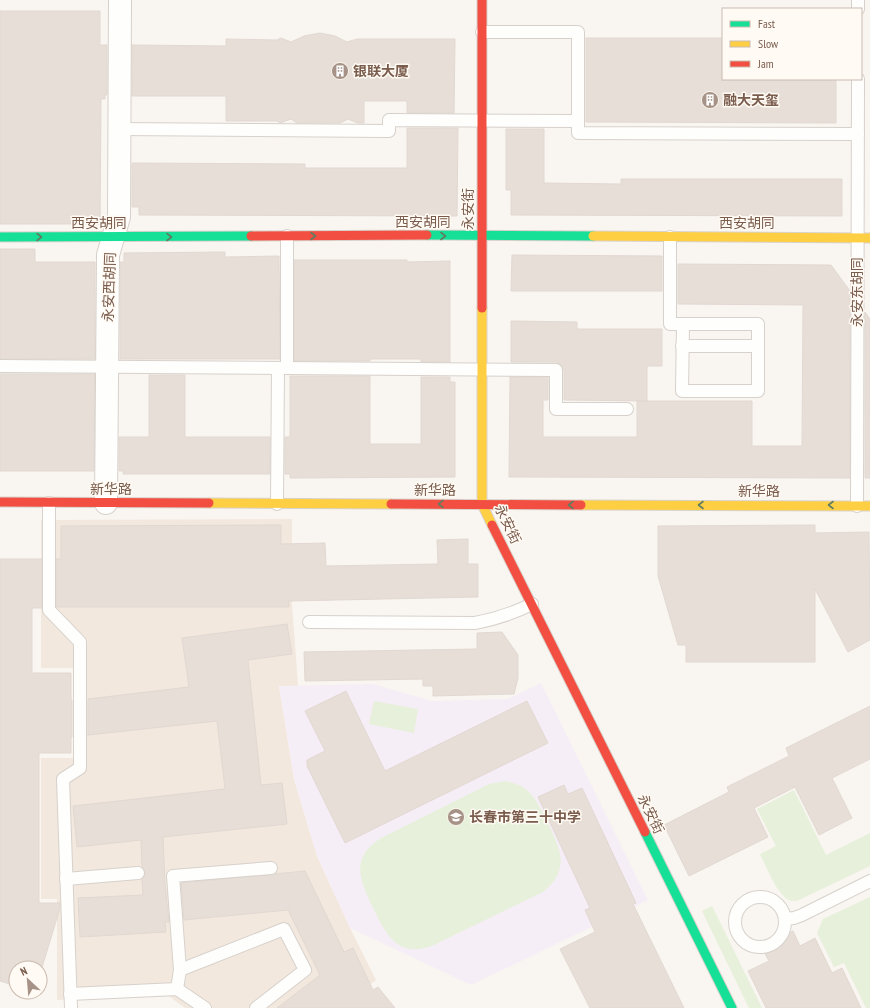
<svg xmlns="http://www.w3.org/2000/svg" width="870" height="1008" viewBox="0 0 870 1008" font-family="'PT Sans Narrow','Noto Sans SC',sans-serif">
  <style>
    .residential { fill: #f2e8de }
    .education { fill: #f6eef6 }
    .green { fill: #e7f0db }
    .building { fill: #e6ded7; stroke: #e2d8d2 }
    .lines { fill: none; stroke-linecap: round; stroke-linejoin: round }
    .lane-casing { stroke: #d7d1cb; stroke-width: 14 }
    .street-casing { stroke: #d7d1cb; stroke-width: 24 }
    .fast-casing { stroke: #d9d2cb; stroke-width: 11 }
    .slow-casing { stroke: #d9d2cb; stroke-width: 11 }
    .jam-casing { stroke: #d9d2cb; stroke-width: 11 }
    .lane { stroke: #fefefd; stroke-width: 12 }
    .street { stroke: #fefefd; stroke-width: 22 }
    .fast { stroke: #16e098; stroke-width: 9 }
    .slow { stroke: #ffcf43; stroke-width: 9 }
    .jam { stroke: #f24e42; stroke-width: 9 }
    .oneway { stroke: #617d60 }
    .labels { text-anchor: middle; stroke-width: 3; stroke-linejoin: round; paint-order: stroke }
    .poi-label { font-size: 14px; font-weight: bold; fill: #7a5c4d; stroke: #fffaf3; text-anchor: start }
    .street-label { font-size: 14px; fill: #7a5c4d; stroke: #fffaf3 }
  </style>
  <rect width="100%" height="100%" fill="#f9f5f0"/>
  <!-- residential -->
  <polygon class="residential" points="292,519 292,604 298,686 279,686 294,779 317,856 350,928 376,980 340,1008 185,1008 166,994 57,1000 57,899 41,899 41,758 74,758 74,668 41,668 41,520"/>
  <!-- education -->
  <polygon class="education" points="541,683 648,900 471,985 350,928 317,856 294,779 279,686 373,684 432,701 508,699"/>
  <!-- green -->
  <g class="green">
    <polygon points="374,701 418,709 414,733 369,724"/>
    <path d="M505,781C515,783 524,786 530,793C538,800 559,844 560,854C561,858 561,863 560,867C558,878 551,885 543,892L434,945C400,959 387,937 374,910C361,883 348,859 381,838L489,784Z"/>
    <path d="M794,790L826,855L870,833V866L803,898C801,899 797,901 794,901C779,902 766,865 760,854L776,846L757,809Z"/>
    <polygon points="870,897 870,1008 866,1008 844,963 834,967 817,933 823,919"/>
    <polygon points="712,906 762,1008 749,1008 702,911"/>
  </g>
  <!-- building -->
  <g class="building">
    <polygon points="0,11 100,11 100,45 107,45 107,95 105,95 105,99 101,99 100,224 0,224"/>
    <polygon points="320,33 335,36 347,42 357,39 455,39 454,113 407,113 407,101 364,101 364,123 358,123 348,119 340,123 297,123 291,119 280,123 277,121 226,121 226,96 132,96 132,45 226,46 226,39 277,40 281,38 291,42 304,36"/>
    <polygon points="586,38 723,38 723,79 836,79 836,123 586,122"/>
    <polygon points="407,128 458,128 457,216 139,215 139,207 132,207 132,163 305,164 305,168 407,168"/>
    <polygon points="506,129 544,129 544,183 621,184 621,179 842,179 842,216 511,215 511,190 506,190"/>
    <polygon points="0,249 35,249 35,262 95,262 95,359 0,359"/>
    <polygon points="225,252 225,257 279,256 280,359 120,359 120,262 124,262 124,253"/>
    <polygon points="512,255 662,256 662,291 511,291"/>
    <polygon points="294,260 407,260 407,262 450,261 450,362 421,362 421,359 370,359 370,361 294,361"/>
    <polygon points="678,264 831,265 850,291 850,478 509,477 510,377 548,377 548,400 543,400 543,437 637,437 637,401 752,401 752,446 802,446 803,305 678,304"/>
    <polygon points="865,312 870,319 870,478 865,478"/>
    <polygon points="511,321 577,322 577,329 662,329 662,366 647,366 647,401 564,400 564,370 560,364 556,362 511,362"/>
    <polygon points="0,374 95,374 94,471 0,471"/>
    <polygon points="149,375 185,375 185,437 270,437 270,474 123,474 123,471 119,471 119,437 149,437"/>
    <polygon points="290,376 370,376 370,444 421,444 421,377 450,377 450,382 455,382 455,477 290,478 290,474 285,474 285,437 290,437"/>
    <polygon points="281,525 281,544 325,543 326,566 438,564 437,540 468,539 468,564 478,564 478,597 289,601 289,607 56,607 56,559 61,559 61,526"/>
    <polygon points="815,525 815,533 869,532 870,640 848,652 815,589 815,662 686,662 686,645 678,645 658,576 658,526"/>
    <polygon points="0,559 42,559 42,608 32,608 32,673 71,673 71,700 72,700 72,737 71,737 71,753 39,753 39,903 60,903 60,908 40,974 40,968 16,968 16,986 0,981"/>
    <polygon points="287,624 292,654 248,660 261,785 282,783 287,824 163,837 165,885 169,922 165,922 166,932 80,937 78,898 143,895 142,879 145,873 142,867 141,840 77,847 73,806 225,789 217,721 88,735 88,699 189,687 182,638"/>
    <polygon points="502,632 518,655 518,678 514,694 433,696 433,686 423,686 423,679 305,681 304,652 477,649 477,633"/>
    <polygon points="346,691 385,771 527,701 548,743 345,843 307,766 307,760 325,751 305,711"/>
    <polygon points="870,706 870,759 832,778 852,818 819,835 795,787 754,808 768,837 689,876 664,825 729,792 727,787 789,756 786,748"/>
    <polygon points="564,785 568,794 582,788 636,903 633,904 684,1008 590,1008 560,949 595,932 585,910 590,908 538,797"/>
    <polygon points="305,871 344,952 353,948 373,990 378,987 395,1008 277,1008 320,975 288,910 184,920 181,883"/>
    <polygon points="793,931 800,946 815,938 832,973 842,968 861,1008 766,1008 748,971 769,961 761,946"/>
  </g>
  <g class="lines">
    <!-- lane casing -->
    <g class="lane-casing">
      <g id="lane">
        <polyline points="858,9 858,0"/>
        <polyline points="482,32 578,32 578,133 858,134"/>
        <polyline points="119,129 389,131 389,120 578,121"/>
        <polyline points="670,237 670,324 683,324"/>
        <polygon points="683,324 758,324 758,391 682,391"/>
        <polyline points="682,346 758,346"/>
        <polyline points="0,366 556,370 556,409 627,409"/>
        <polyline points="287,368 287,236"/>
        <polyline points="49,503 49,610 80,642 80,768 63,779 71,1008"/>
        <polyline points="277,504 278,368"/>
        <polyline points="857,506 858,79"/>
        <path d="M309,622L475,623C496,619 512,614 532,604"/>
        <polyline points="66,879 138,873"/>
        <circle cx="760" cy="922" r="25"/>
        <polyline points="785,919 794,918 802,915 870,881"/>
        <polyline points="180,970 284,929 305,970 256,1008"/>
        <polyline points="177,989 180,970 173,876 271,868"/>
        <polyline points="70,994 177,989 205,1008"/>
      </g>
    </g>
    <!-- street casing -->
    <g class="street-casing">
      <polyline id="street" points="106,503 108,255 119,217 120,0"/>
    </g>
    <!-- fast casing -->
    <g class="fast-casing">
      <g id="fast">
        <polyline points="427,235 593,236"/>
        <polyline points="0,237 251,236"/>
        <polyline points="645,832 732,1008"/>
      </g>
    </g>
    <!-- slow casing -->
    <g class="slow-casing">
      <g id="slow">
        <polyline points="593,236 870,238"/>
        <polyline points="482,308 482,504 492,525"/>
        <polyline points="209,503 391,504"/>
        <polyline points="581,505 870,506"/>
      </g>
    </g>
    <!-- jam casing -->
    <g class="jam-casing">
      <g id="jam">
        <polyline points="482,0 482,308"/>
        <polyline points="251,236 427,235"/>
        <polyline points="0,502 209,503"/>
        <polyline points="391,504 581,505"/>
        <polyline points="492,525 645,832"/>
      </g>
    </g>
    <!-- lane -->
    <use href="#lane" class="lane"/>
    <!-- street -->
    <use href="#street" class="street"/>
    <!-- fast -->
    <use href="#fast" class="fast"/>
    <!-- slow -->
    <use href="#slow" class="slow"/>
    <!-- jam -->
    <use href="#jam" class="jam"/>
  </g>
  <!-- one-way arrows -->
  <defs><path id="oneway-chevron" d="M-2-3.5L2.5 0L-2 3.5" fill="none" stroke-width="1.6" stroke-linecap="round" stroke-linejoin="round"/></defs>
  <g class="oneway">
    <use href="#oneway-chevron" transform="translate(313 236)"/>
    <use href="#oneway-chevron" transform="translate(443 236)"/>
    <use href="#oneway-chevron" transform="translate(39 237)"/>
    <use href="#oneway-chevron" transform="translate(169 237)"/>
    <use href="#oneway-chevron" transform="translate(441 504) rotate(-180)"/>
    <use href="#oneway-chevron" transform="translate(571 505) rotate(-180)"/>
    <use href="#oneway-chevron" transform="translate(701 505) rotate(-180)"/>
    <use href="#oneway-chevron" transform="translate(831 505) rotate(-180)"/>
  </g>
  <!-- icons -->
  <defs>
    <g id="building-disc" transform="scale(0.9)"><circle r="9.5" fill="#a69286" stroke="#fffaf3"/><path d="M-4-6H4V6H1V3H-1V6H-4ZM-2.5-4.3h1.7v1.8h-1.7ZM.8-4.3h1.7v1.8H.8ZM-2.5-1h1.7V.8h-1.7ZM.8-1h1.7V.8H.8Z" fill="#fff"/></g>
    <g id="school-disc" transform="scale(0.9)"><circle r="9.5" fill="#a69286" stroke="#fffaf3"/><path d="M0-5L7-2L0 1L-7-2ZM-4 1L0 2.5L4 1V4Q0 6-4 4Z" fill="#fff"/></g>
  </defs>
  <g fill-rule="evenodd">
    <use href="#building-disc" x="340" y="71"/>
    <use href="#building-disc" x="710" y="100"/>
    <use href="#school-disc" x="456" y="817"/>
  </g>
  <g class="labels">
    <!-- poi labels -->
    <g class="poi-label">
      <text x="353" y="76">银联大厦</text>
      <text x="723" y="105">融大天玺</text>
      <text x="469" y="822">长春市第三十中学</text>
    </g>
    <!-- street labels -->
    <g class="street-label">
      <text transform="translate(468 209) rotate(-90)" y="5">永安街</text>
      <text x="423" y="227">西安胡同</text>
      <text x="99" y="228">西安胡同</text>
      <text x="747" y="228">西安胡同</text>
      <text transform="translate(109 287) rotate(-88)" y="5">永安西胡同</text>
      <text transform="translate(857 292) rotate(-90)" y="5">永安东胡同</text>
      <text x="111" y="494">新华路</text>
      <text x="435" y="495">新华路</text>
      <text x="759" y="496">新华路</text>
      <text transform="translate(508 524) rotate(64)" y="5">永安街</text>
      <text transform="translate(651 814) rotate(64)" y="5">永安街</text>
    </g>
  </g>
  <!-- legend -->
  <rect x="722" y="8" width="140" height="72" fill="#fffaf3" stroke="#cabbb1"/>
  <rect x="730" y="21" width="20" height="6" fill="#16e098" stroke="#cabbb1"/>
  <text x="758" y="28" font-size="12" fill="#7a5c4d">Fast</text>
  <rect x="730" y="41" width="20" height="6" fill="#ffcf43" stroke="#cabbb1"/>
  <text x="758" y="48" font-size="12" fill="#7a5c4d">Slow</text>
  <rect x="730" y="61" width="20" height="6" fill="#f24e42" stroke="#cabbb1"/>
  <text x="758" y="68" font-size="12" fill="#7a5c4d">Jam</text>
  <!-- north arrow -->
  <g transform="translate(28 980) rotate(334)"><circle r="19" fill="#fffaf3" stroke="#cabbb1"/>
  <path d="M0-3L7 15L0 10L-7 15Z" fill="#a69286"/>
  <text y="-6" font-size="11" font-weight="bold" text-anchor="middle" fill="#7a5c4d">N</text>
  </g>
</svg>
